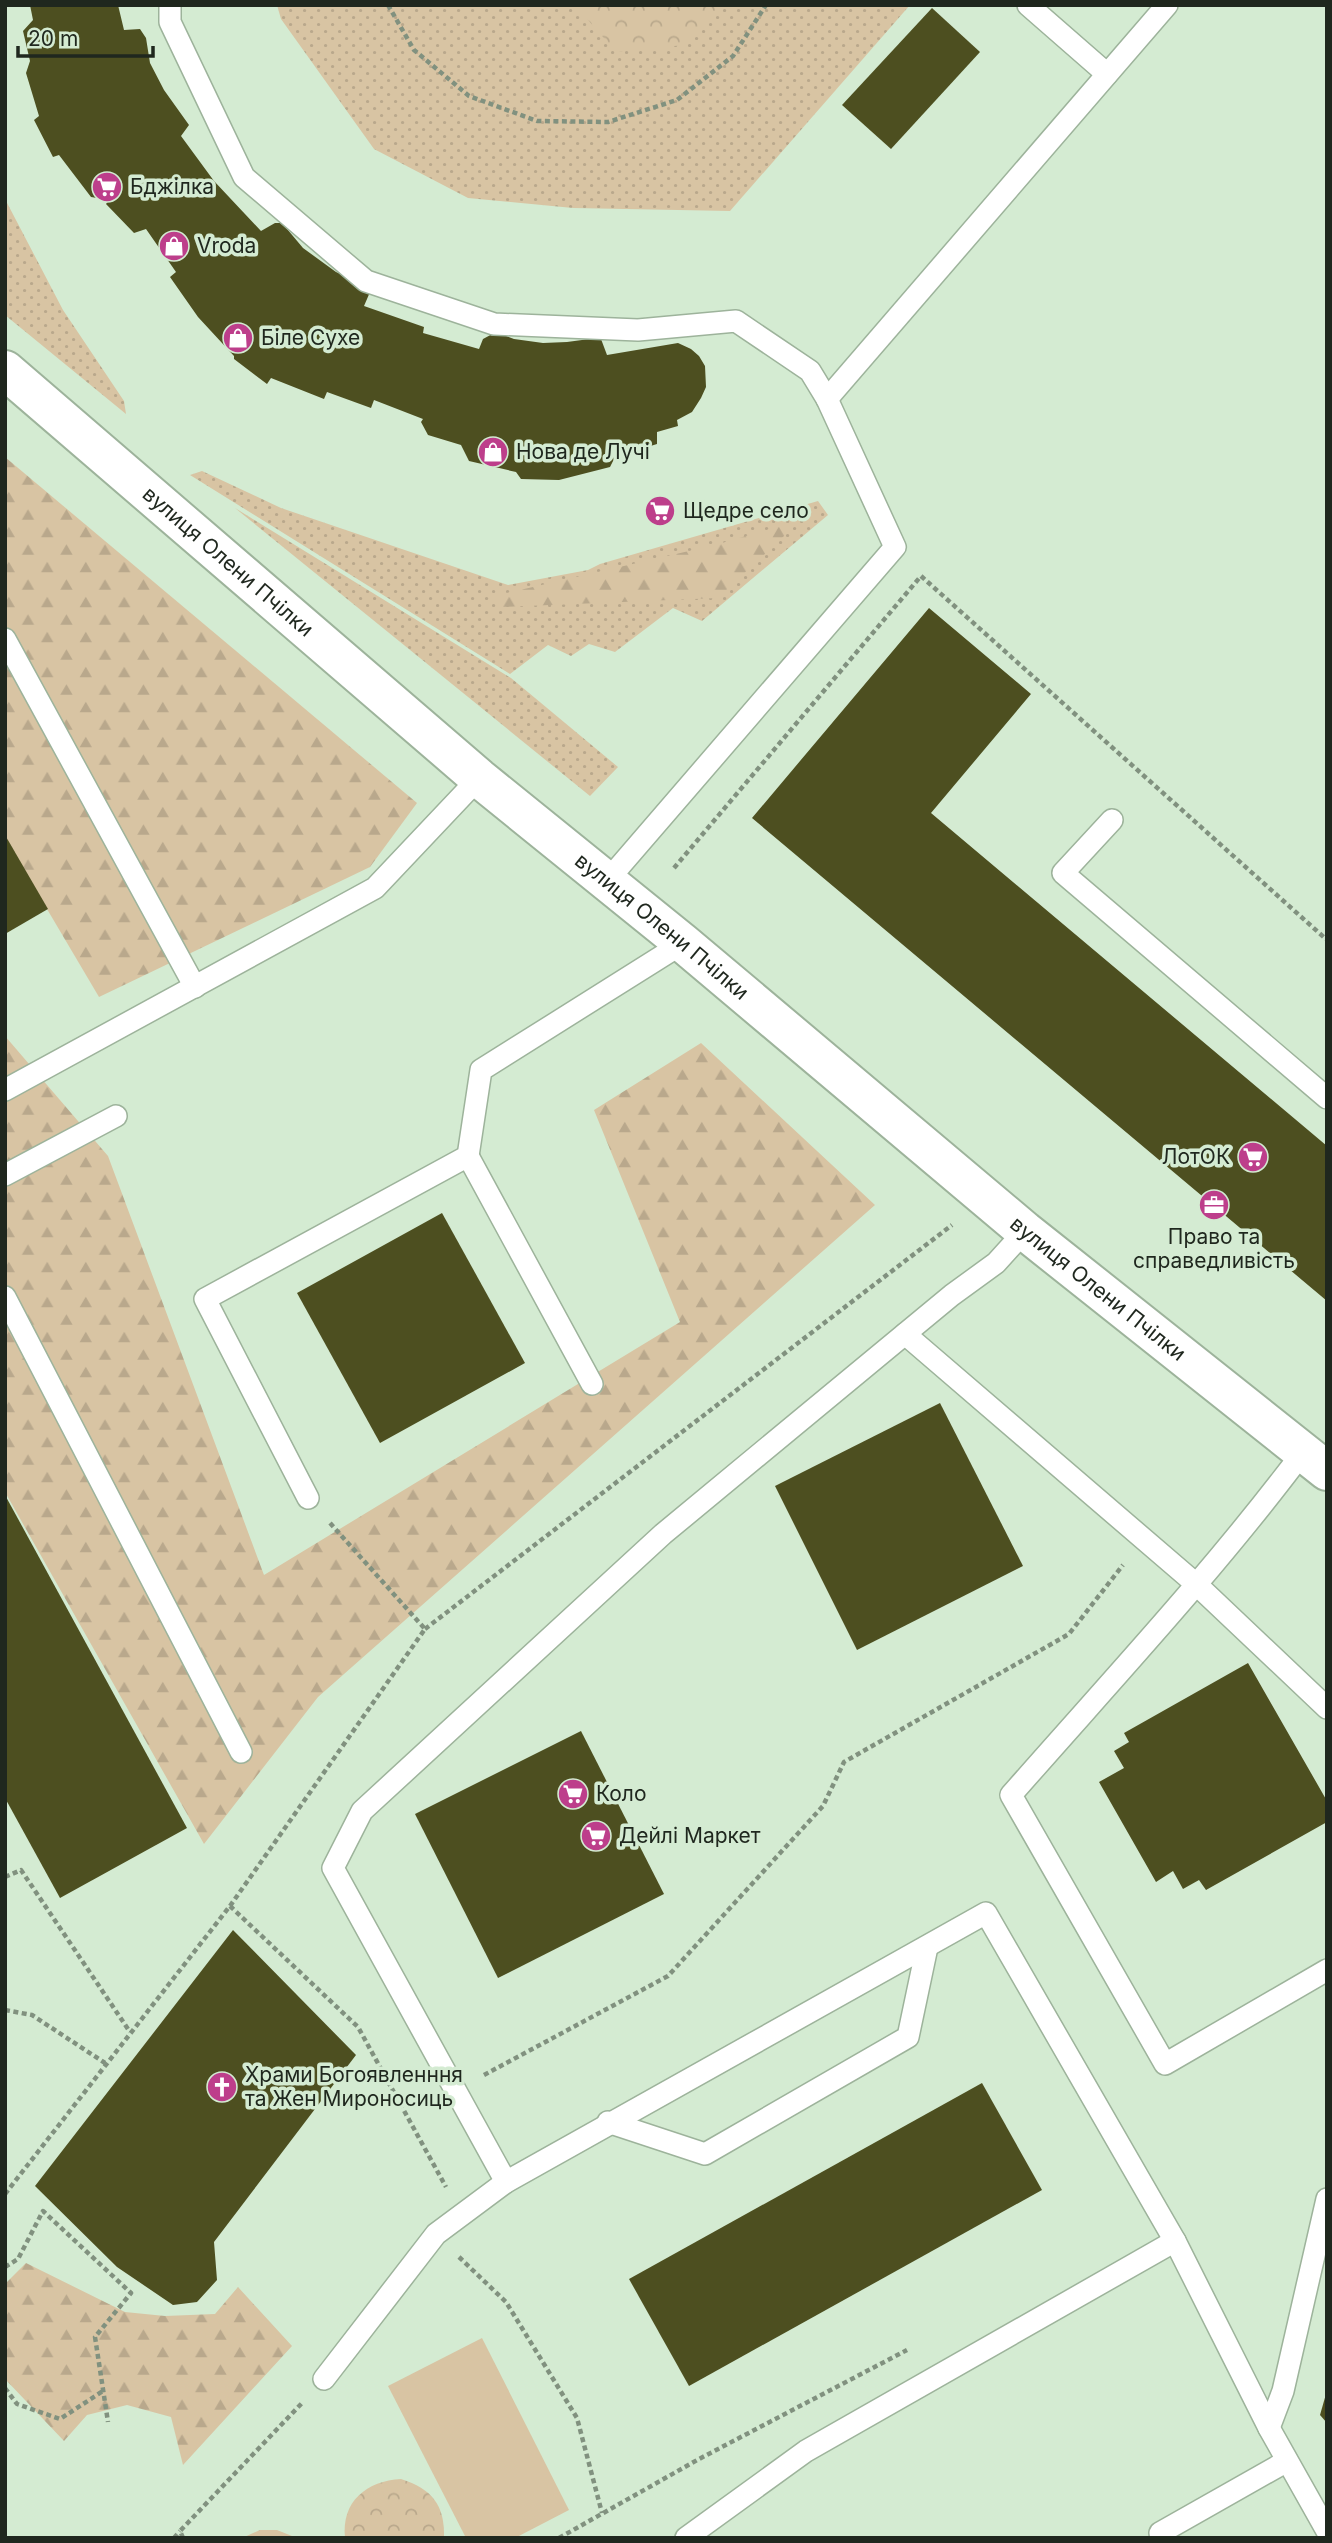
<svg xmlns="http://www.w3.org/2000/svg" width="1332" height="2543" viewBox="0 0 1332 2543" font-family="Inter,sans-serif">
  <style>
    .grass { fill: url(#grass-dots) }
    .forest { fill: url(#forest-firs) }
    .park { fill: url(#park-crowns) }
    .pitch { fill: #d8c4a3 }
    .building { fill: #4d4f20 }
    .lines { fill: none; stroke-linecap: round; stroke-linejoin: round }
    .service-casing { stroke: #9db39b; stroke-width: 24 }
    .minor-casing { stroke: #9db39b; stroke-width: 42 }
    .path { stroke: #81917f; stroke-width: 4.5; stroke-dasharray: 5 3.5; stroke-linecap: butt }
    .service { stroke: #fff; stroke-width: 21 }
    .minor { stroke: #fff; stroke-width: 38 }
    .labels { text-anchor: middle; stroke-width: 7; stroke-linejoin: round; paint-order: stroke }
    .poi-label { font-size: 21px; fill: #1f271e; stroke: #d4ebd2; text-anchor: start }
    .street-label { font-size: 21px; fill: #1f271e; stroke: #d4ebd2 }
  </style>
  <defs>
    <pattern id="grass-dots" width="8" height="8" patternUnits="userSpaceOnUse" patternTransform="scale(1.75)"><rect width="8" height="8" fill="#d8c4a3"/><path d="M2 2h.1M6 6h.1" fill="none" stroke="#b9a88c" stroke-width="1.8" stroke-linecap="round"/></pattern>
    <pattern id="forest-firs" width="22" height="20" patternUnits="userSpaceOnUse" patternTransform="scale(1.75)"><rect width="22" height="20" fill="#d8c4a3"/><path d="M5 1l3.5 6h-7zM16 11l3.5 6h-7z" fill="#b9a88c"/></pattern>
    <pattern id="park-crowns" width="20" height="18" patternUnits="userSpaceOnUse" patternTransform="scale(1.75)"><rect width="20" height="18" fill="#d8c4a3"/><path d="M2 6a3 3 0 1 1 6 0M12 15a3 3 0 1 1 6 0" fill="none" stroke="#b9a88c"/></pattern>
  </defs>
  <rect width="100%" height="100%" fill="#d4ebd2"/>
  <!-- grass -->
  <g class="grass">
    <polygon points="277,5 910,5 730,211 573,208 468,198 374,149 281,19"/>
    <polygon points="5,199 63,310 124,401 126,414 5,315"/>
    <polygon points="202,471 281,508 508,585 588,570 600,564 818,501 828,515 702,621 673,608 615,652 589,644 571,656 548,645 510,674 190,475"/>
    <polygon points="235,508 511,678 618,767 590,796"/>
  </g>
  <!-- forest -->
  <g class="forest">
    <polygon points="5,457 417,803 370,867 99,997 5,838"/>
    <polygon points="801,520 718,598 500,607 494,596 715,545"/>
    <polygon points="5,1036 108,1156 264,1575 680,1322 594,1110 701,1043 875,1205 318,1697 204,1844 5,1492"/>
    <polygon points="26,2263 125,2312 165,2316 215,2314 238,2287 292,2346 183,2465 171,2417 127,2405 87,2415 64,2441 5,2379 5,2284"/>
  </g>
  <!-- park -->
  <g class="park">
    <polygon points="575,5 724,5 684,45 616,52"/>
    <path d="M401,2479C432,2489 445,2505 444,2538H345C341,2501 367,2481 401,2479Z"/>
    <polygon points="260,2530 277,2530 297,2538 242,2538"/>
  </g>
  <!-- pitch -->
  <polygon class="pitch" points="482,2338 569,2510 515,2538 466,2538 388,2386"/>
  <!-- building -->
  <g class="building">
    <polygon points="30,5 118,5 124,30 140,29 146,38 150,63 164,90 189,125 181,136 214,181 261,231 275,223 282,223 303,248 336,272 354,280 370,292 364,306 424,327 423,333 479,349 483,339 496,332 514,339 543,343 567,342 597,338 601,339 607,355 678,343 691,349 699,356 705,366 706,387 701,398 692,412 677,420 678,426 657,432 657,444 615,457 610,467 559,480 521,479 516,472 469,461 461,445 428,435 421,422 423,419 374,400 371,408 327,392 324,399 271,378 267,384 234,359 234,356 198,317 170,277 176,272 146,229 134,233 106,204 109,200 91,197 59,155 53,157 34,120 39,116 26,73 30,61 23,31 33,20"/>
    <polygon points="932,8 980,52 891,149 842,105"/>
    <polygon points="929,608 1031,694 931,813 1327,1146 1327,1301 752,818"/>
    <polygon points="5,835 48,909 5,934"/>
    <polygon points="442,1213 525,1363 380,1443 297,1293"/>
    <polygon points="940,1403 1023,1566 857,1650 775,1486"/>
    <polygon points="5,1495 187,1828 60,1898 5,1798"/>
    <polygon points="1248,1663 1327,1801 1327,1822 1206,1890 1199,1880 1183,1889 1173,1871 1156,1882 1099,1782 1124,1768 1114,1751 1129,1742 1124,1733"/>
    <polygon points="581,1731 664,1894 498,1978 415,1814"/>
    <polygon points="233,1930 356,2055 214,2242 217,2280 197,2302 173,2305 117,2267 35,2186"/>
    <polygon points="982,2083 1042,2190 689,2386 629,2279"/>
    <polygon points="1326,2394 1327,2394 1327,2423 1320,2415"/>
  </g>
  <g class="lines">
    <!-- service casing -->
    <g class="service-casing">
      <g id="service">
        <polyline points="170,5 170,22 244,177 366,281 494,324 638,330 736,321 810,371 827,399 895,547 607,881"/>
        <polyline points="1028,5 1107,74"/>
        <polyline points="827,399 1167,5"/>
        <polyline points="5,639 195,987"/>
        <polyline points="1112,820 1063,873 1327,1098"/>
        <polyline points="5,1090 375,888 479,778"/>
        <polyline points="468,1156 592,1384"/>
        <polyline points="5,1175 116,1116"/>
        <polyline points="5,1297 241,1752"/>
        <polyline points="905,1334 1196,1584 1327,1708"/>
        <path d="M1303,1452C1213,1572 1110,1682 1011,1795L1165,2064L1327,1970"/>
        <polyline points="308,1498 205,1299 468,1156 481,1070 683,943"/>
        <polyline points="608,2122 705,2154 908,2037 927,1947"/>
        <polyline points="506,2182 333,1868 362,1811 663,1534 952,1295 996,1263 1025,1231"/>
        <polyline points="324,2379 436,2234 506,2182 986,1913 1175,2241 1269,2428 1327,2531"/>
        <polyline points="1269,2428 1283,2391 1327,2199"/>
        <polyline points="1160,2533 1287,2461"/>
        <polyline points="686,2538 806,2451 1175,2241"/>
      </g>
    </g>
    <!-- minor casing -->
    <g class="minor-casing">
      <g id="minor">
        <path id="s1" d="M5,370L479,778L683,943L1025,1231L1327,1471"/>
      </g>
    </g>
    <!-- path -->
    <g class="path">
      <polyline points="388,5 414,50 469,96 537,121 608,122 677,100 733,56 766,5"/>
      <polyline points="674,868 921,576 1327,940"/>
      <polyline points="425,1629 952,1225"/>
      <polyline points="5,1877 21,1870 130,2032"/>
      <polyline points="230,1906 358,2027 446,2187"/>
      <polyline points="5,2010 32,2015 105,2063"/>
      <polyline points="484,2075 668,1976 823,1806 844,1762 1069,1634 1123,1565"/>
      <polyline points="5,2194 230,1906 425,1629 330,1523"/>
      <polyline points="459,2257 506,2302 577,2418 602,2513"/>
      <polyline points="5,2267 18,2259 43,2211 131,2293 95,2337 108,2422"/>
      <polyline points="5,2388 17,2404 60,2419 103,2391"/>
      <polyline points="174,2538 180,2531"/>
      <polyline points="183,2538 180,2531 302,2403"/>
      <polyline points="559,2538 699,2459 907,2350"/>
    </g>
    <!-- service -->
    <use href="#service" class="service"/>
    <!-- minor -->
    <use href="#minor" class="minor"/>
  </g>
  <!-- icons -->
  <defs>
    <g id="supermarket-disc" transform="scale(1.575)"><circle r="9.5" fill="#bd3e8b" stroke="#d4ebd2"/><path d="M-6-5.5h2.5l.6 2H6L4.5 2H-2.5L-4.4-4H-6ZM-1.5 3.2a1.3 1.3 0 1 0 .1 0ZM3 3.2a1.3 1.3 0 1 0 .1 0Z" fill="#fff"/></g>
    <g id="shop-disc" transform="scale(1.575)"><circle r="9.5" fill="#bd3e8b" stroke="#d4ebd2"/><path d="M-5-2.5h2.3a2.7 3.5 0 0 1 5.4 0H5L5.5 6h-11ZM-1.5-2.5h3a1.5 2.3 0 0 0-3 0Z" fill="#fff"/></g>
    <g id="office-disc" transform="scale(1.575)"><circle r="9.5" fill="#bd3e8b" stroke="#d4ebd2"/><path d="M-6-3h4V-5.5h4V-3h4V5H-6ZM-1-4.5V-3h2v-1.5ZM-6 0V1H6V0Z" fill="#fff"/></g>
    <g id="church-disc" transform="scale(1.575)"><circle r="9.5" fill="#bd3e8b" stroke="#d4ebd2"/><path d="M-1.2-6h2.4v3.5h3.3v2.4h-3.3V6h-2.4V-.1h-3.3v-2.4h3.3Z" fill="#fff"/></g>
  </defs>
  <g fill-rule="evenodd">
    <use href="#supermarket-disc" x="107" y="187"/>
    <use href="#shop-disc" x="174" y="246"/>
    <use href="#shop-disc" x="238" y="338"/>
    <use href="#shop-disc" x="493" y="452"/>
    <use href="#supermarket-disc" x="660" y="511"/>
    <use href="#supermarket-disc" x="1253" y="1157"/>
    <use href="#office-disc" x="1214" y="1205"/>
    <use href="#supermarket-disc" x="573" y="1794"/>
    <use href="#supermarket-disc" x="596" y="1836"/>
    <use href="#church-disc" x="222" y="2087"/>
  </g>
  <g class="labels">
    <!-- poi labels -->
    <g class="poi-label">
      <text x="130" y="194">Бджілка</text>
      <text x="197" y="253">Vroda</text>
      <text x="261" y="345">Біле Сухе</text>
      <text x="516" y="459">Нова де Лучі</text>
      <text x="683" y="518">Щедре село</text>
      <text x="1230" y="1164" text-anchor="end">ЛотОК</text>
      <text x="1214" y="1244" text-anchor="middle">Право та<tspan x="1214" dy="24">справедливість</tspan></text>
      <text x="596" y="1801">Коло</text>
      <text x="619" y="1843">Дейлі Маркет</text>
      <text x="245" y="2082">Храми Богоявленння<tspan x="245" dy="24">та Жен Мироносиць</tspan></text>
    </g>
    <!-- street labels -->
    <g class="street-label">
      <text dy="7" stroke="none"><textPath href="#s1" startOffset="294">вулиця Олени Пчілки</textPath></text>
      <text dy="7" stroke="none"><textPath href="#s1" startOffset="861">вулиця Олени Пчілки</textPath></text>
      <text dy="7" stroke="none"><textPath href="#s1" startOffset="1428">вулиця Олени Пчілки</textPath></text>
    </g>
  </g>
  <!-- border -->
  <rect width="1332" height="2543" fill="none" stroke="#1f271e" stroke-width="14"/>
  <!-- scale -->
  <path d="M18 46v10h135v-10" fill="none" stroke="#1f271e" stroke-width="3.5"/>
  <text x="28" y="46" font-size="21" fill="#1f271e" stroke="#d4ebd2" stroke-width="5" paint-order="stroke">20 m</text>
</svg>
